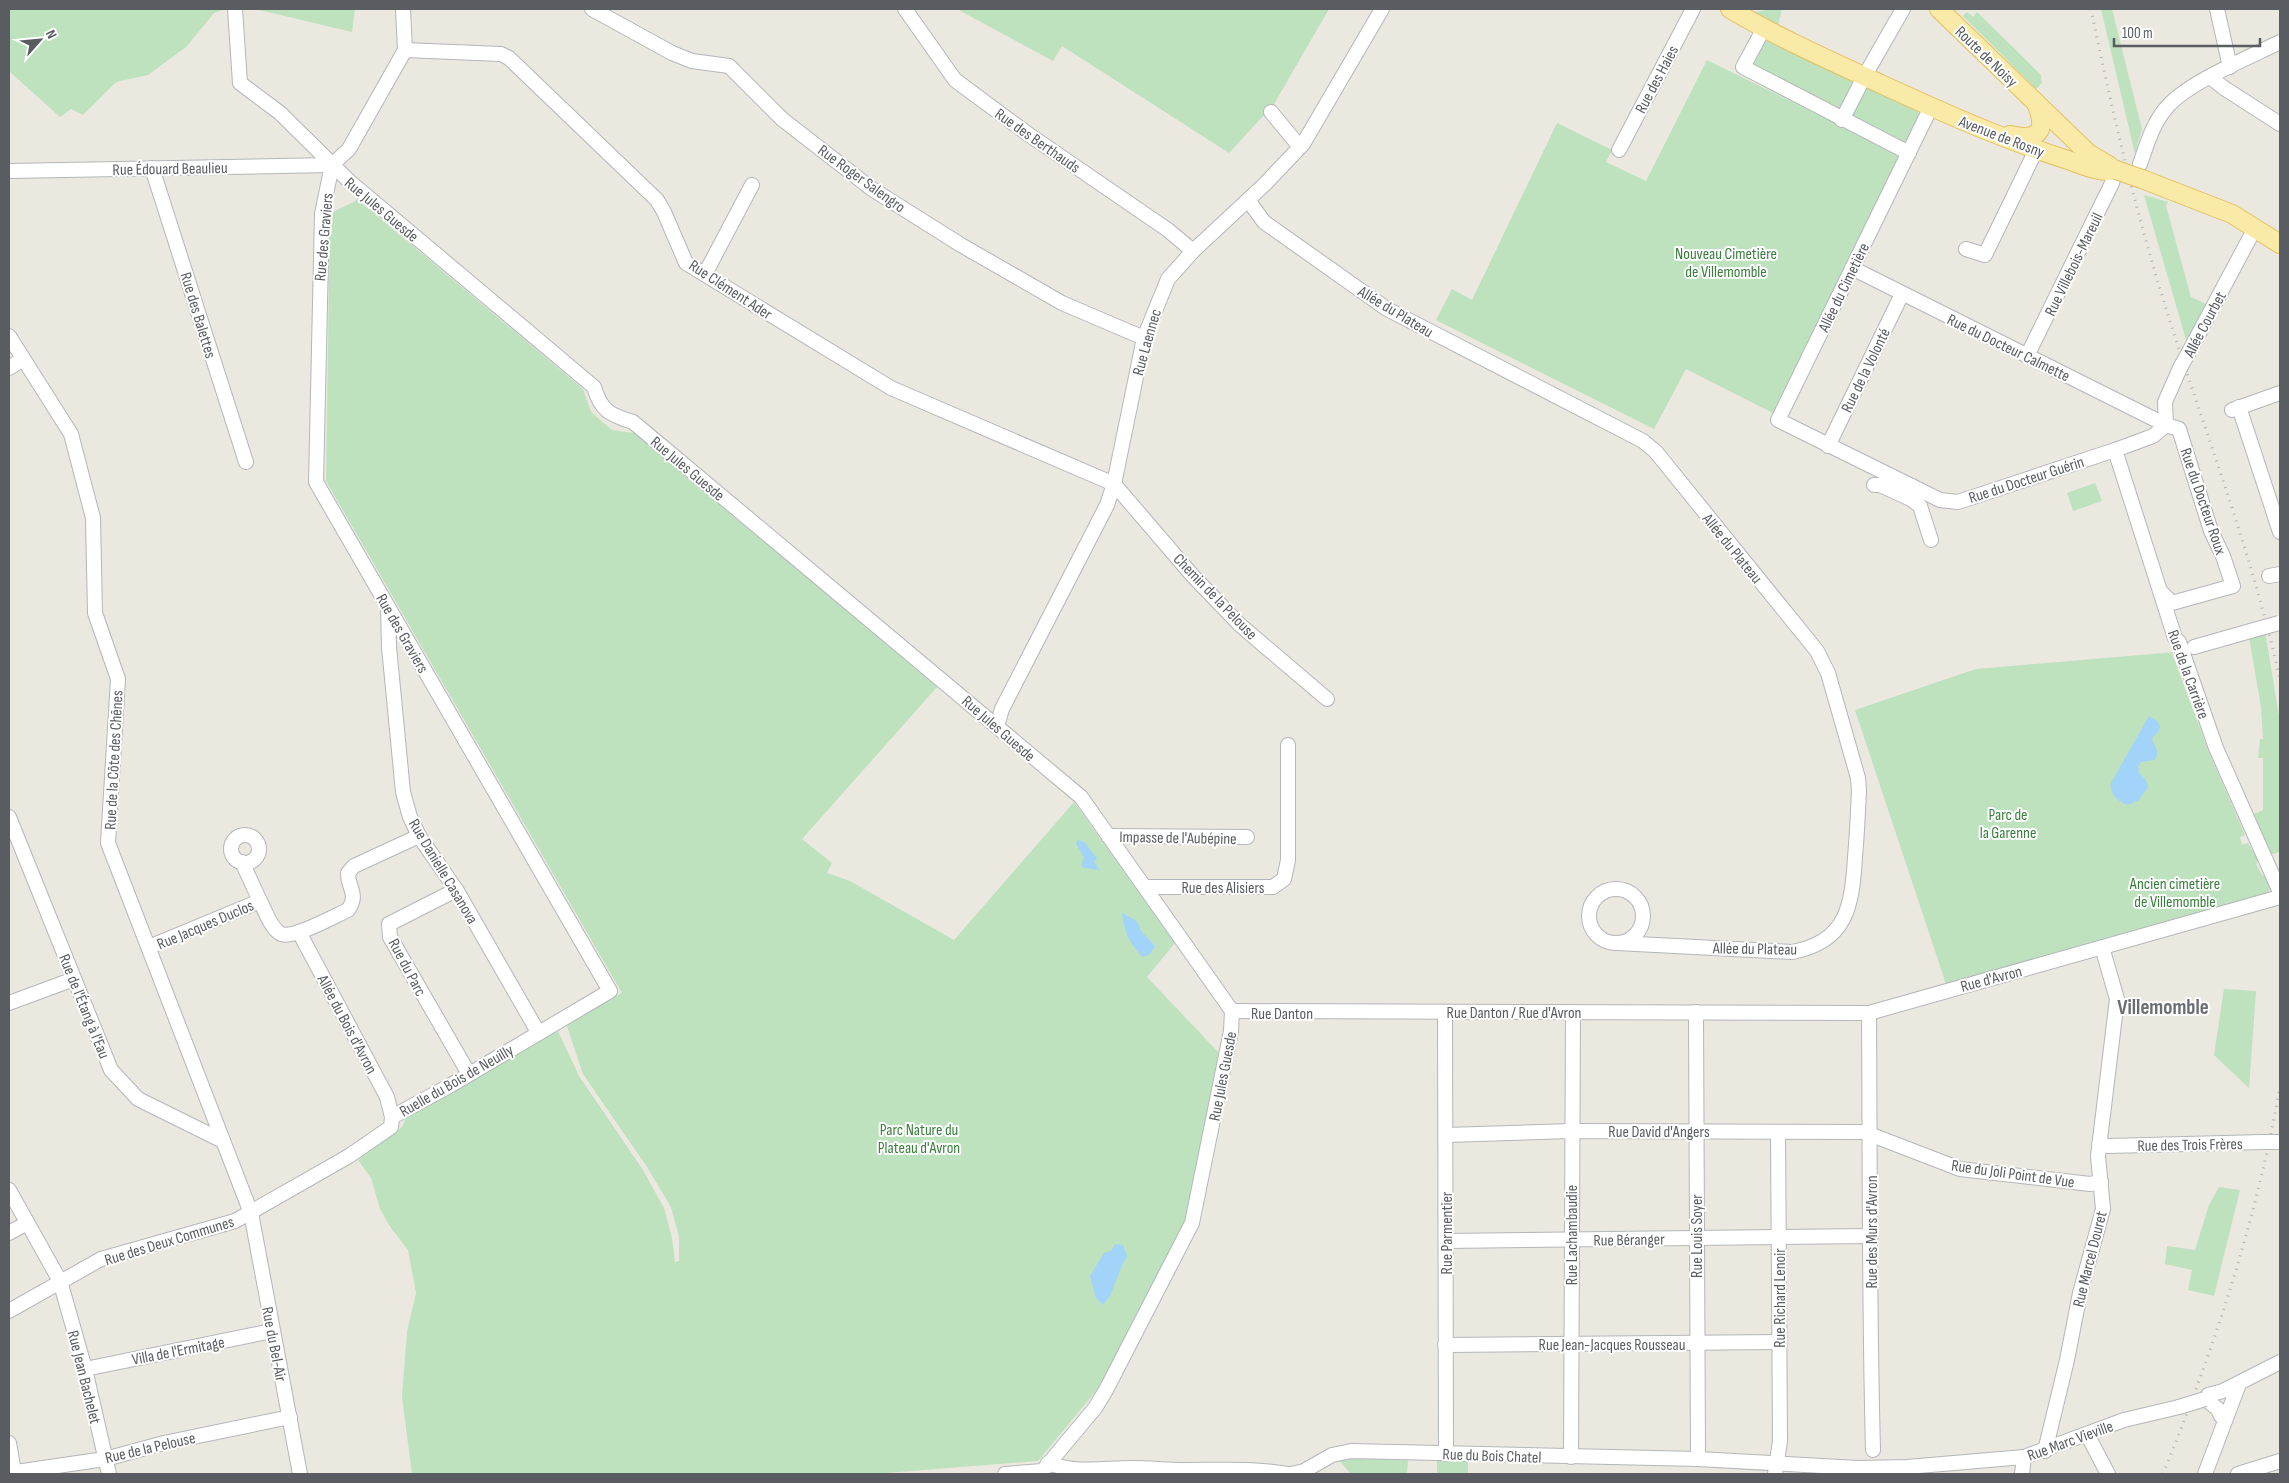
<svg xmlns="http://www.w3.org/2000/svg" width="2289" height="1483" viewBox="0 0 2289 1483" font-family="'Sofia Sans Condensed',sans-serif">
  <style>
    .green { fill: #bee1be }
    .water { fill: #a2d3f8 }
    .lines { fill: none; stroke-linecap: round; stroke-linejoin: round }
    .minor-casing { stroke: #b3b6ba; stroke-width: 16 }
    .major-casing { stroke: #e6bf5e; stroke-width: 20 }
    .minor { stroke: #fff; stroke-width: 14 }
    .major { stroke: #f9eba7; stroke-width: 18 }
    .rail { stroke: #b1b2b2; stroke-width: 3; stroke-dasharray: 1 6; stroke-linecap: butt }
    .minor-bridge-casing { stroke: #b3b6ba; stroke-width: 16; stroke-linecap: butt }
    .major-bridge-casing { stroke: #e6bf5e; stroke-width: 20; stroke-linecap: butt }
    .minor-bridge { stroke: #fff; stroke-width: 14 }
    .major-bridge { stroke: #f9eba7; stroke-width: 18 }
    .labels { text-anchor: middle; stroke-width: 4; stroke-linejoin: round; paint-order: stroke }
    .street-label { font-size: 16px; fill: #595c60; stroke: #fff }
    .park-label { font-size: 16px; fill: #397e3c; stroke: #fff }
    .district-label { font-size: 21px; font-weight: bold; fill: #6a6e72; stroke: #fff }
  </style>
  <rect width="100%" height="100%" fill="#ebe8e0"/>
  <!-- green -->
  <g class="green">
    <polygon points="9,9 225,9 214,13 186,47 148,75 116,82 83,115 71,109 60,117 9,71"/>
    <polygon points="255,9 355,9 352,32"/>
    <polygon points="957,9 1329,9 1274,104 1229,153 1062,46 1053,61"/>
    <polygon points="1772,9 1782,9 1777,29 1750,13"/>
    <polygon points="2101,9 2112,9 2142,129 2135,154"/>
    <polygon points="1967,12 1973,17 1977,12 2041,75 2042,83 2036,89 1963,16"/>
    <polygon points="1768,40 1850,79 1853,84 1841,109 1838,110 1754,66 1753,63 1763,43"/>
    <polygon points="1707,60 1904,157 1777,415 1686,369 1654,429 1436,320 1452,289 1472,300 1557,123 1612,150 1606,162 1646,181"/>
    <polygon points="1867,87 1918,110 1919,118 1908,141 1903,144 1855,120 1852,115 1863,89"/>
    <polygon points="2144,195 2168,202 2166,206 2191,297 2208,305 2187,343"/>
    <polygon points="357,199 583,389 591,412 612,430 634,433 937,687 802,839 832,863 827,873 850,881 954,940 1074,802 1175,943 1147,977 1219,1053 1185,1222 1101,1385 1038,1461 873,1474 412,1474 402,1397 407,1332 416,1293 408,1250 391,1228 380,1209 371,1178 358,1160 402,1127 408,1114 557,1029 579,1076 643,1170 664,1208 672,1238 675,1262 679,1261 679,1237 671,1207 647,1167 583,1074 566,1023 622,993 326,481 330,213 354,202"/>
    <polygon points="2095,483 2102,501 2073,511 2067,493"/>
    <polygon points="2265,631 2280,722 2280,852 2270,855 2252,815 2263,810 2263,758 2258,758 2260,739 2263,739 2261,707 2249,637"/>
    <polygon points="2175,652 2172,653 2208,750 2245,835 2240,837 2242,845 2248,843 2258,860 2256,864 2262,875 2265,876 2271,887 2268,893 1946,984 1855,710 1976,669"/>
    <polygon points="2224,989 2256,991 2249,1088 2214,1055"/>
    <polygon points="2219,1187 2240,1190 2214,1296 2188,1290 2192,1270 2165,1264 2167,1246 2195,1250 2209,1205"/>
    <polygon points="1337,1458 1408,1459 1407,1474 1351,1474"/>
    <rect x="1437" y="1459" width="31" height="15"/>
  </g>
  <!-- water -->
  <g class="water">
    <path d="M2149,716L2156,720L2160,726L2159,731L2152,738C2153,747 2162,751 2154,760L2141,762L2138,767L2139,773L2146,780L2148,787L2139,800L2128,805C2118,802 2109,794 2111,783Z"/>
    <polygon points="1078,840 1084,842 1097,858 1094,862 1100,870 1084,868 1081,865 1084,858 1076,843"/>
    <path d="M1122,913L1137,921L1141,931L1155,946L1149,955L1142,957C1129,941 1125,934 1122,913Z"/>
    <polygon points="1115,1244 1123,1245 1127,1256 1123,1263 1110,1296 1103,1305 1096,1298 1090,1276 1104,1253 1111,1251"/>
  </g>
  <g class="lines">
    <!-- minor casing -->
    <g class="minor-casing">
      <g id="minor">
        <path d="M235,9L240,83L280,113L349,181L594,387C601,411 610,415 633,422L1081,797L1232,1011L1231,1031L1192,1223L1106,1390L1095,1408L1040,1474"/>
        <polyline points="592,9 672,53 692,61 729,66 782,119 872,189 961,245 1062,303 1144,338"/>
        <polyline points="905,9 955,80 1028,134 1168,230 1193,251"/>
        <polyline points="2217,9 2230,67"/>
        <polyline points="1764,28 1743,67 1909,153"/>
        <polyline points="405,50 501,54 509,58 657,200 664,212 686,263 891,388 1114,484 1192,575 1240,625 1327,699"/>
        <polyline points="2210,77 2224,88 2280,124"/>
        <polyline points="1931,107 1778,420 1940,500 1958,502 2115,450 2153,436 2166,425"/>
        <polyline points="1271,112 1300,147"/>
        <polyline points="1842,120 1864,77 1903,9"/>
        <polyline points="1619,150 1693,9"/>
        <path d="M2140,164C2147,144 2153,122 2168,106C2189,82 2250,57 2280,42"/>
        <polyline points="332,165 322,214 316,482 610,991 451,1085 392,1117"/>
        <polyline points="332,165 349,149 405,50 403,9"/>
        <polyline points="152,168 246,462"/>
        <polyline points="9,171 332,165"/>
        <path d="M1248,200L1264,222L1387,309L1643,441L1656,452L1817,651L1828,673L1858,778L1859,791C1858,813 1857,835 1855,857C1852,906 1847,942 1792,952L1617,943"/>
        <polyline points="1966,249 1985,255 2036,150"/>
        <polyline points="1852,268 2166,425 2179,429 2211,531 2223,556 2233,586 2172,603 2160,591"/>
        <polyline points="705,274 752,185"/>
        <polyline points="9,336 71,434 93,518 95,613 118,679 108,843 251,1213 300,1474"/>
        <polyline points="2190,350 2255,228"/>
        <polyline points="2027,356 2112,183 2116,170"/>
        <polyline points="9,368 23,359"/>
        <polyline points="2239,407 2280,532"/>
        <polyline points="2232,410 2280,393"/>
        <polyline points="2166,425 2165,402 2180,368"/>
        <polyline points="1828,446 1902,294"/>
        <polyline points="2115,450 2175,638 2179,642 2216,748 2280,892"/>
        <polyline points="1874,485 1880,485 1911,499"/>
        <polyline points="1912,486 1911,499 1920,506 1931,540"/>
        <polyline points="2269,576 2280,574"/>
        <polyline points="388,609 389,647 403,792 410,817 419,836 457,891 538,1032"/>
        <polyline points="2194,647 2261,628"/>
        <polyline points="997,726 1002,709 1107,505 1114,484 1144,338 1168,279 1193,251 1265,184 1303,144 1382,9"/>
        <polyline points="9,817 111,1070 138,1099 223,1141"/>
        <circle cx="245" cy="849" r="14"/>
        <polyline points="1109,836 1247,837"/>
        <polyline points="242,862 260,901"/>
        <polyline points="1145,887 1273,887 1284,879 1288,860 1288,745"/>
        <circle cx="1616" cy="916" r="27"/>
        <polyline points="457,891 450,893 389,924 390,937 469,1074"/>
        <path d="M149,947L260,901C265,910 271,929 281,934C294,939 334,916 348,910C359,894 348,889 348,873L354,866L419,836"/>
        <polyline points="9,1003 74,979"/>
        <polyline points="1232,1011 1869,1013 2280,897"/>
        <polyline points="1445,1012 1446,1454"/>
        <polyline points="1696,1012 1698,1459"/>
        <path d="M1869,1013C1870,1159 1869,1304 1873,1450"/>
        <polyline points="1446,1135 1572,1131 1864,1132 1960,1169 2090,1184 2101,1182"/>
        <polyline points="2099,1144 2108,1146 2263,1142"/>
        <polyline points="9,1190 60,1281 85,1369 109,1474"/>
        <polyline points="9,1233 27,1223"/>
        <polyline points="1446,1241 1871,1236"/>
        <polyline points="9,1311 101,1259 235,1221 349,1156 391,1127 392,1117 387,1097 299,932"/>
        <polyline points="1445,1345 1779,1342"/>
        <polyline points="85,1369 272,1331"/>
        <polyline points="2221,1416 2218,1409 2205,1399 2208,1395 2223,1391 2280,1362"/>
        <polyline points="2087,1434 2108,1474"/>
        <polyline points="9,1443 14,1472"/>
        <polyline points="2045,1451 2067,1360 2080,1293 2103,1209 2098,1156 2117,999 2102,947"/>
        <polyline points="1571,1457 1573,1012"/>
        <path d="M1048,1463C1077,1474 1103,1468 1132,1468C1150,1468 1167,1470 1185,1470C1220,1470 1254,1468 1288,1474"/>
        <polyline points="9,1473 105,1459 164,1443 290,1417"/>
        <polyline points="1005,1474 1042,1471"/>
        <polyline points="1291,1474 1304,1471 1332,1455 1351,1451 1698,1459 1858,1468 1907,1467 2024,1457 2124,1420 2179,1407"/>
        <polyline points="1775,1474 1780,1441 1778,1132"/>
        <polyline points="2022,1474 2024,1457"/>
        <polyline points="2205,1474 2239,1384"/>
        <polyline points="2238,1474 2280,1461"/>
      </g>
    </g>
    <!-- major casing -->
    <g class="major-casing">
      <g id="major">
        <path d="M1730,9C1779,38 1831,61 1883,85C1942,112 2002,139 2065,159C2080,164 2101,174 2116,170"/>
        <polyline points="1939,9 2088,153 2110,166"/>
        <path d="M2010,135C2039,142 2048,130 2036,103"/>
        <polyline points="2142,179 2232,214 2280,244"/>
      </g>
    </g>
    <!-- minor -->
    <use href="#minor" class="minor"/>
    <!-- major -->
    <use href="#major" class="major"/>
    <!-- rail -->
    <g class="rail">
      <path d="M2091,9C2111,107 2134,205 2164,302C2203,428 2252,551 2280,680"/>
      <path d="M2163,1474C2214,1349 2257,1219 2280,1086"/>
    </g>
    <!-- minor-bridge casing -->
    <g class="minor-bridge-casing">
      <g id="minor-bridge">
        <polyline points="2180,368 2190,350"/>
        <polyline points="2261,628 2279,623"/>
        <polyline points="2263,1142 2280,1142"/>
        <polyline points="2179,1407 2205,1399"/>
      </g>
    </g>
    <!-- major-bridge casing -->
    <g class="major-bridge-casing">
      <polyline id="major-bridge" points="2116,170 2142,179"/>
    </g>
    <!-- minor-bridge -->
    <use href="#minor-bridge" class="minor-bridge"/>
    <!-- major-bridge -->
    <use href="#major-bridge" class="major-bridge"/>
  </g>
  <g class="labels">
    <!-- street labels -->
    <g class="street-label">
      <text transform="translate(1987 56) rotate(44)" y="6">Route de Noisy</text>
      <text transform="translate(1656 79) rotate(-62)" y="6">Rue des Haies</text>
      <text transform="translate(2002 136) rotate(21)" y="6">Avenue de Rosny</text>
      <text transform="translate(1038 140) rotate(35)" y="6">Rue des Berthauds</text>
      <text transform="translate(170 168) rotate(-1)" y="6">Rue Édouard Beaulieu</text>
      <text transform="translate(862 178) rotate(36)" y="6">Rue Roger Salengro</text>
      <text transform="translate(382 209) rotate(40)" y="6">Rue Jules Guesde</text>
      <text transform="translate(323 237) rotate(-85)" y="6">Rue des Graviers</text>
      <text transform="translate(2073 264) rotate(-64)" y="6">Rue Villebois-Mareuil</text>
      <text transform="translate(1843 287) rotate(-64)" y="6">Allée du Cimetière</text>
      <text transform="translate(731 289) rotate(33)" y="6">Rue Clément Ader</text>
      <text transform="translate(1396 311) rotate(31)" y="6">Allée du Plateau</text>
      <text transform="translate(199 315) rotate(73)" y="6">Rue des Balettes</text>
      <text transform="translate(2204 324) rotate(-62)" y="6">Allée Courbet</text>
      <text transform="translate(1146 342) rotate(-74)" y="6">Rue Laennec</text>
      <text transform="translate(2009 347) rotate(26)" y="6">Rue du Docteur Calmette</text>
      <text transform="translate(1865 370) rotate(-64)" y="6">Rue de la Volonté</text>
      <text transform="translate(688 468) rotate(40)" y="6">Rue Jules Guesde</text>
      <text transform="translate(2026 479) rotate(-18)" y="6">Rue du Docteur Guérin</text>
      <text transform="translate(2204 501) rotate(71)" y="6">Rue du Docteur Roux</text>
      <text transform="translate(1733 548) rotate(51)" y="6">Allée du Plateau</text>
      <text transform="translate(1216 596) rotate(46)" y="6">Chemin de la Pelouse</text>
      <text transform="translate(403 633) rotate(60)" y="6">Rue des Graviers</text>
      <text transform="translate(2189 674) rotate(70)" y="6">Rue de la Carrière</text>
      <text transform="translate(999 728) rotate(41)" y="6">Rue Jules Guesde</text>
      <text transform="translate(113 760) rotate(-87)" y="6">Rue de la Côte des Chênes</text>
      <text transform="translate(1178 837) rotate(1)" y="6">Impasse de l'Aubépine</text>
      <text transform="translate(444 871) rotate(59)" y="6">Rue Danielle Casanova</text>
      <text x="1223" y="893">Rue des Alisiers</text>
      <text transform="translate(205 924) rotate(-23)" y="6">Rue Jacques Duclos</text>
      <text transform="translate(1755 948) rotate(1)" y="6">Allée du Plateau</text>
      <text transform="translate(408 967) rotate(62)" y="6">Rue du Parc</text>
      <text transform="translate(1991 978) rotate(-15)" y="6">Rue d'Avron</text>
      <text transform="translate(85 1006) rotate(68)" y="6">Rue de l'Étang à l'Eau</text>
      <text x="1514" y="1018">Rue Danton / Rue d'Avron</text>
      <text x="1282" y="1019">Rue Danton</text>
      <text transform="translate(348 1024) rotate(62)" y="6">Allée du Bois d'Avron</text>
      <text transform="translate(1222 1076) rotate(-79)" y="6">Rue Jules Guesde</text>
      <text transform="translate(456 1080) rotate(-30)" y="6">Ruelle du Bois de Neuilly</text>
      <text x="1659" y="1137">Rue David d'Angers</text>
      <text transform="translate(2190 1144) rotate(-1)" y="6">Rue des Trois Frères</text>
      <text transform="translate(2013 1173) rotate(8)" y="6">Rue du Joli Point de Vue</text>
      <text transform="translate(1871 1232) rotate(-90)" y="6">Rue des Murs d'Avron</text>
      <text transform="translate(1446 1233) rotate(-90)" y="6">Rue Parmentier</text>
      <text transform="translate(1571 1235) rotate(-90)" y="6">Rue Lachambaudie</text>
      <text transform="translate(1696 1236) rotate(-90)" y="6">Rue Louis Soyer</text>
      <text transform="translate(1629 1239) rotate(-1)" y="6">Rue Béranger</text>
      <text transform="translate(169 1240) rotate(-17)" y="6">Rue des Deux Communes</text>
      <text transform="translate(2089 1259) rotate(-76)" y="6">Rue Marcel Douret</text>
      <text transform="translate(1779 1298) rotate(-90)" y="6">Rue Richard Lenoir</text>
      <text transform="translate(275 1344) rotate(79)" y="6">Rue du Bel-Air</text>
      <text x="1612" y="1350">Rue Jean-Jacques Rousseau</text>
      <text transform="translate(178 1350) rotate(-11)" y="6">Villa de l'Ermitage</text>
      <text transform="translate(85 1377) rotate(76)" y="6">Rue Jean Bachelet</text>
      <text transform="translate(2070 1440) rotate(-20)" y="6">Rue Marc Vieville</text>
      <text transform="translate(150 1447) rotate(-13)" y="6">Rue de la Pelouse</text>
      <text transform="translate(1492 1455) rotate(2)" y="6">Rue du Bois Chatel</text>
    </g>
    <!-- park labels -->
    <g class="park-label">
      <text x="1726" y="259">Nouveau Cimetière<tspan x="1726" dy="18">de Villemomble</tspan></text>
      <text x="2008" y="820">Parc de<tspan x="2008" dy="18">la Garenne</tspan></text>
      <text x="2175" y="889">Ancien cimetière<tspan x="2175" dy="18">de Villemomble</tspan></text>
      <text x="919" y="1135">Parc Nature du<tspan x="919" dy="18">Plateau d'Avron</tspan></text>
    </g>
    <!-- district labels -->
    <g class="district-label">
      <text x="2163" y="1014">Villemomble</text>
    </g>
  </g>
  <!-- border -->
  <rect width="2289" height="1483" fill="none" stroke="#595c60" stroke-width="20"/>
  <!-- north arrow -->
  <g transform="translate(40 40) rotate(63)" stroke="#ffffff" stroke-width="4" paint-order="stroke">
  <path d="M0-4L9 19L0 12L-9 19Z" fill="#595c60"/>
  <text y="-8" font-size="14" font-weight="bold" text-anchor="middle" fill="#595c60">N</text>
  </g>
  <!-- scale -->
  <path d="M2114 38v8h146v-8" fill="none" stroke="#595c60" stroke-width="2.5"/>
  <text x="2122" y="38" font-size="15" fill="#595c60" stroke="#ffffff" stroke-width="4" paint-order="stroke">100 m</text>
</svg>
